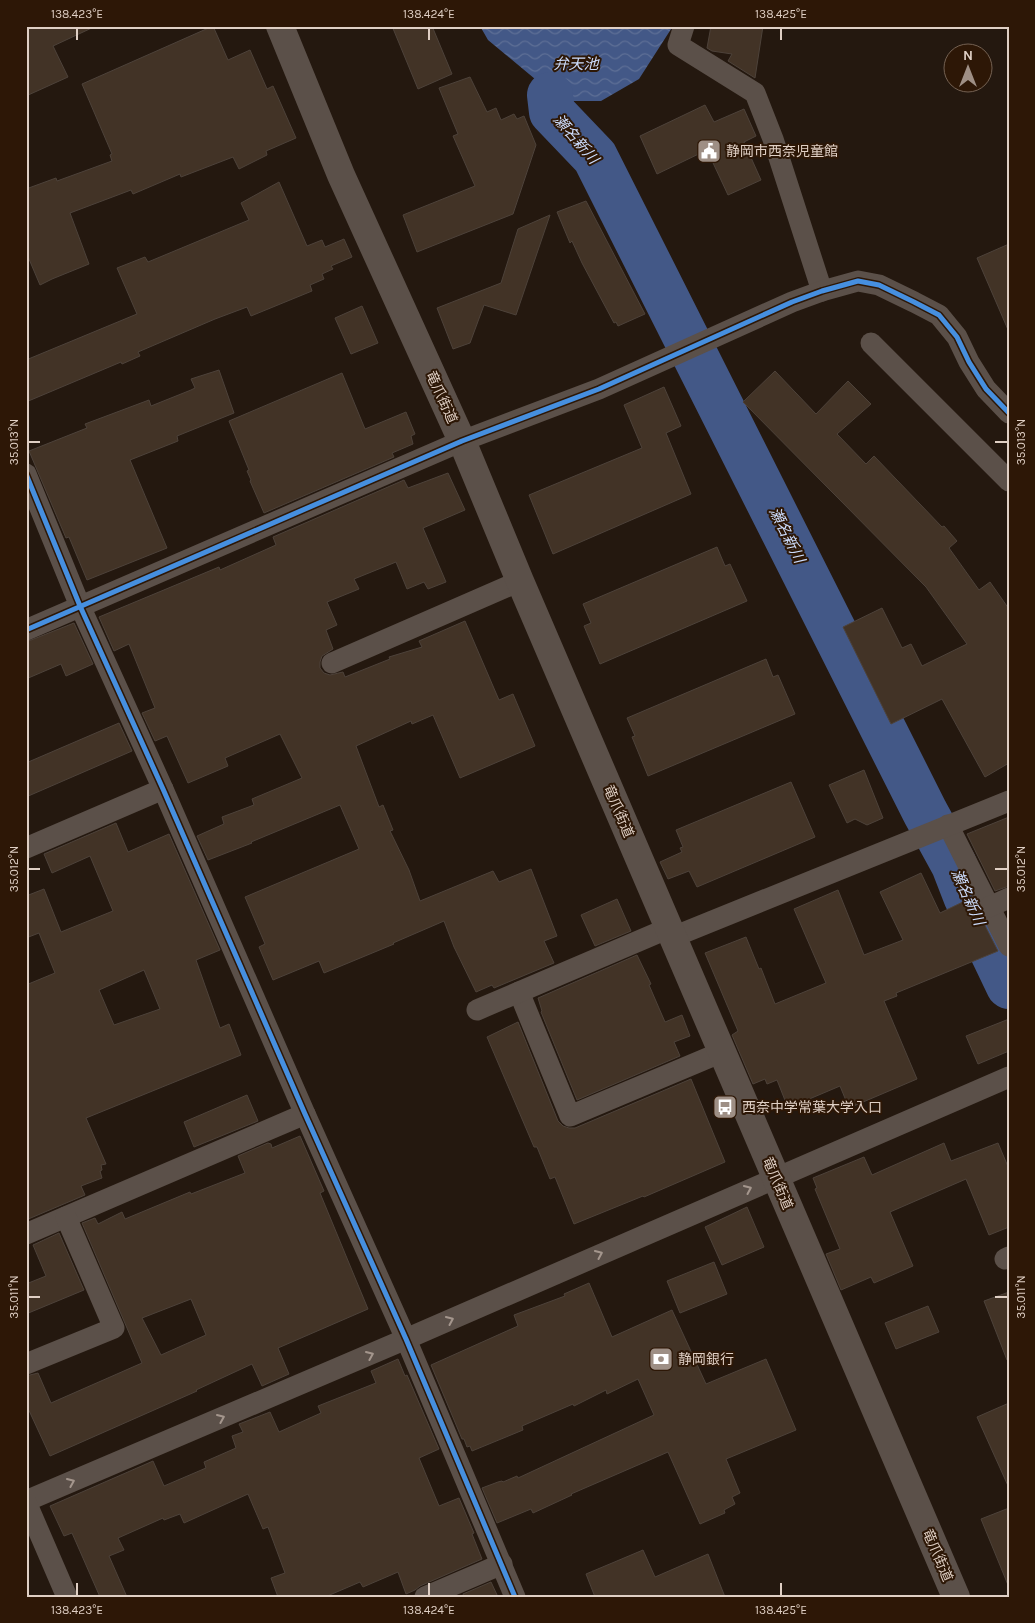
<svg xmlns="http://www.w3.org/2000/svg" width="1035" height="1623" viewBox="0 0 1035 1623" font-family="Karla,'Noto Sans JP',sans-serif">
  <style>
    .water { fill: url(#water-waves) }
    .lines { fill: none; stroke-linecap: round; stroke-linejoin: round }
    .river { stroke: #435887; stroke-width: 46 }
    .building { fill: #423326; stroke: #4d423a; fill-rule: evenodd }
    .minor { stroke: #5b5049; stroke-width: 21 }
    .secondary { stroke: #5b5049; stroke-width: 28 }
    .cycleway-casing { stroke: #2d1706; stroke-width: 8 }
    .cycleway { stroke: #468fdf; stroke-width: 5 }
    .oneway { stroke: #a4968d }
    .ticks { fill: none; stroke: #dfcfc4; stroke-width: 2 }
    .labels { text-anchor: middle; stroke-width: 4; stroke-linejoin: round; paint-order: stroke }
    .poi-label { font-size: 14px; fill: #dfcfc4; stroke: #2d1706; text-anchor: start }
    .street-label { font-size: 14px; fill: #dfcfc4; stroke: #2d1706 }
    .water-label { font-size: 15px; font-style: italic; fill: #ccdcfc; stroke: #2d1706 }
    .neatline { fill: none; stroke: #dfcfc4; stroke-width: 2 }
    .ticks-label { font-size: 12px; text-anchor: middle; fill: #dfcfc4 }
  </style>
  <defs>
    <pattern id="water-waves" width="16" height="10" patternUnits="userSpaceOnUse" patternTransform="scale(1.25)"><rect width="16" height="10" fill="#435887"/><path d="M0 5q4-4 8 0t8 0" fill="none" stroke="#5e6f96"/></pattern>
  </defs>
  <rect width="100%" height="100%" fill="#24180f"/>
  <!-- water -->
  <polygon class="water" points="480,26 673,26 639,79 601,101 571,101 550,95 535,79 488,40"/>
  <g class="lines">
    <!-- river -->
    <polyline class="river" points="550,95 552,112 595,157 925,812 954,865 966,896 1009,986"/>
  </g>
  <!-- building -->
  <g class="building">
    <polygon points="30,26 96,26 53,46 68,77 26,96 26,34"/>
    <polygon points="213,26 228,60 250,50 267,89 273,86 296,138 266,151 267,155 239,169 233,157 181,177 180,174 133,194 131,190 70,213 89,264 52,279 40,285 26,252 26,189 56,178 57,181 112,161 110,155 112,154 82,84"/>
    <polygon points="392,26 432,26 452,74 418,89"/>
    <polygon points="711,26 763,26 755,78 728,61 732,54 712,51 707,48"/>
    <polygon points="470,77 487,112 496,108 501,120 514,114 517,119 524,116 536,145 513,214 417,252 403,215 475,186 453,136 458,134 439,88"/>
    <polygon points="705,105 714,122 744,109 756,136 744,142 761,180 728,195 707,150 657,174 640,136"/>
    <polygon points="279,182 307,246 322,240 325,247 344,239 352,257 331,266 333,269 322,274 324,279 310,285 312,291 251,316 247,307 215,319 138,352 140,356 122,364 121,362 26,402 26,360 137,314 117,268 145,257 148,262 249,220 241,203"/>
    <polygon points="586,201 645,314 618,326 616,322 614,323 582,263 572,241 570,243 557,212"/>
    <polygon points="550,215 516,315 484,305 470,343 453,349 437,308 501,283 518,229"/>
    <polygon points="1009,244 1009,332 977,258"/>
    <polygon points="362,306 378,343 351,354 335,318"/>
    <polygon points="219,370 234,413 177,436 178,441 130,460 167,548 87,580 69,537 66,538 29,451 87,428 85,424 149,400 151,406 191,390 195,388 191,379"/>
    <polygon points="775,371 816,414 848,381 871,404 837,434 866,464 874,456 942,527 944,526 957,541 949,548 979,590 990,582 1009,609 1009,763 985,777 942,699 891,724 843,627 882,608 902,648 911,644 922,666 967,644 926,587 743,402"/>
    <polygon points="342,373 365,429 406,412 415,434 411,436 413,444 392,453 394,457 264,513 250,481 251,480 247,471 249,470 229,421"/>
    <polygon points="664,387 681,426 666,433 691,494 553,554 529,495 642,448 624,405"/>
    <polygon points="448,473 465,510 423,528 446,582 428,589 424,582 407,589 396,562 354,579 359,589 327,602 337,625 326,630 333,649 322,656 320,662 320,668 324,673 330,675 343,672 345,677 390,659 389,657 422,647 419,641 465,621 499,700 513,694 535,746 460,778 433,715 412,724 411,721 356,746 379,807 383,805 393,830 390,831 409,870 420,901 493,871 499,882 531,869 557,936 544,941 554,963 494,988 492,985 476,992 454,947 444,921 393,943 394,944 324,973 319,961 273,980 259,947 265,944 245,897 359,849 340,805 251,842 252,843 208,860 197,836 224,824 222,817 254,805 252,799 302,778 280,734 225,758 228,766 188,783 167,736 155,741 142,713 155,708 129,644 114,651 99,617 219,567 220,570 276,545 273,537 404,480 408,488"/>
    <polygon points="717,547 725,566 730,564 747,601 600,664 584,626 591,623 583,604"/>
    <polygon points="74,623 93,664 66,676 61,664 26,679 26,642"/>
    <polygon points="766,659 773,677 778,675 795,714 648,776 632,737 635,736 627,718"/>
    <polygon points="119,723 132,751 26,797 26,763"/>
    <polygon points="864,770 883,818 867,825 855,819 847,823 829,785"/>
    <polygon points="791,782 815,837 697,887 689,871 668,879 660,862 682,852 680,848 683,847 676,830"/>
    <polygon points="1009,817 1009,886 995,891 967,834"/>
    <path d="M116,823L128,852L169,834L220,950L196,960L220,1028L229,1024L241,1055L86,1118L106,1164L101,1165L102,1170L100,1171L102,1178L81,1186L85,1195L26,1220V985L55,973L39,933L26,938V896L44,889L61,932L113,911L90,856L52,873L44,854ZM144,970L160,1009L114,1025L99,990Z"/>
    <polygon points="921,873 940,913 971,898 998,951 896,993 897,996 884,1001 917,1079 849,1108 840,1086 788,1108 777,1080 767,1084 765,1079 753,1084 732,1035 738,1031 705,953 746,937 759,969 761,968 775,1004 826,983 794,909 838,890 864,955 903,940 880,892"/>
    <polygon points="617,899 631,931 595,946 581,915"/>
    <polygon points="637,955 651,984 649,985 665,1022 682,1015 690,1036 674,1042 680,1056 577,1100 541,1012 542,1011 538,998"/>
    <polygon points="1009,1019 1009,1051 978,1064 966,1036"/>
    <polygon points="518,1022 558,1121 563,1126 569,1128 575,1128 691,1079 725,1162 644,1197 643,1196 574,1224 555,1177 550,1179 537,1147 534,1147 487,1037"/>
    <polygon points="247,1095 258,1121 194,1147 184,1122"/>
    <path d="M300,1136L324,1191L320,1193L368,1309L278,1348L289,1374L262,1386L252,1364L196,1390L197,1391L50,1456L26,1404V1376L38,1373L51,1403L142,1363L82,1223L95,1218L98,1224L122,1212L125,1219L190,1192L191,1194L245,1173L238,1156L268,1143L271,1144L272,1148ZM191,1299L206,1335L161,1355L142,1318Z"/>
    <polygon points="944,1143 951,1161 998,1143 1009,1169 1009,1227 989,1235 966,1179 890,1212 913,1266 874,1283 871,1277 841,1290 826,1254 840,1249 815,1189 817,1188 813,1178 864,1157 872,1175"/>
    <polygon points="747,1207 764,1247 722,1265 705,1227"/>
    <polygon points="59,1233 84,1290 26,1314 26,1284 46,1276 33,1245"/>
    <polygon points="714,1262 727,1294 680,1313 667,1281"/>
    <polygon points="589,1283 612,1337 672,1310 706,1384 766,1359 796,1430 726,1459 740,1493 732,1497 735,1504 724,1510 725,1513 700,1524 668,1452 571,1494 572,1495 533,1513 531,1509 497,1523 482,1488 498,1482 502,1481 503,1482 517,1476 518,1478 654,1415 638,1379 607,1394 606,1390 574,1406 573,1404 522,1426 523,1430 472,1451 470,1446 467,1447 464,1439 462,1439 431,1365 518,1326 514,1315 565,1296 564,1294"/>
    <polygon points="1009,1292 1009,1360 1007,1360 984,1301"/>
    <polygon points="928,1306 939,1332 896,1349 885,1323"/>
    <polygon points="398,1359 405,1376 407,1375 439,1449 419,1458 439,1506 459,1498 474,1533 472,1534 482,1559 420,1586 415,1590 406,1594 398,1572 363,1587 360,1582 325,1597 278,1597 271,1578 285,1573 268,1527 263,1529 248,1494 184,1523 180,1514 164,1520 163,1518 118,1538 124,1550 109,1556 127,1597 100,1597 72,1533 64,1536 50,1506 153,1461 164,1486 206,1468 204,1462 236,1448 232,1436 243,1432 239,1424 270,1412 279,1432 321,1413 318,1406 376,1383 371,1371"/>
    <polygon points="1009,1403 1009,1488 977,1417"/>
    <polygon points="1009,1508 1009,1585 1008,1585 981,1519"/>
    <polygon points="643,1550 655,1577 708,1554 725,1597 595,1597 586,1574"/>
    <polygon points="491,1582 498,1597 464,1597 463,1594"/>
  </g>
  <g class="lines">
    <!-- minor -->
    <g class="minor">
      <polyline points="684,26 678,45 755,93 773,139 822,291"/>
      <polyline points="871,343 1009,481"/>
      <polyline points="26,474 80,606 163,789 305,1114 406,1339 515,1597"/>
      <polyline points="26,630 462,441 599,389 792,302 822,291 858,281 879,285 914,302 939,315 957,337 969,362 986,389 1009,413"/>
      <polyline points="332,663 520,581"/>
      <polyline points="948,825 1009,946"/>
      <polyline points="26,848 163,789"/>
      <polyline points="989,907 1009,898"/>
      <polyline points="673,937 1009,801"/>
      <polyline points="519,992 570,1116 722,1052"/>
      <polyline points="477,1010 669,928"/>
      <polyline points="26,1234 305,1114"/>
      <polyline points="1005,1259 1009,1257"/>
      <polyline points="26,1364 114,1328 66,1217"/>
      <polyline points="26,1501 406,1339 1009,1077"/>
      <polyline points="26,1502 67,1597"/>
      <polyline points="425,1597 502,1564"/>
    </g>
    <!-- secondary -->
    <polyline class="secondary" points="280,26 341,175 462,441 520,581 956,1597"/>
    <!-- cycleway casing -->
    <g class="cycleway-casing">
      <g id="cycleway">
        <polyline points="26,474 80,606 163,789 305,1114 406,1339 515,1597"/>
        <polyline points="26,630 462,441 599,389 792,302 822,291 858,281 879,285 914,302 939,315 957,337 969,362 986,389 1009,413"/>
      </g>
    </g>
    <!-- cycleway -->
    <use href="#cycleway" class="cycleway"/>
  </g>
  <!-- one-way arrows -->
  <defs><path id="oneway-chevron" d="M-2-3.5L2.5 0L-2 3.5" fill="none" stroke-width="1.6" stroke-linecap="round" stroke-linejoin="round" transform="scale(1.25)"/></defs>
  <g class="oneway">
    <use href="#oneway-chevron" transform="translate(748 1189) rotate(-24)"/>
    <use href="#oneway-chevron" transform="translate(599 1254) rotate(-24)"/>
    <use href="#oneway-chevron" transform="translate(450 1320) rotate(-24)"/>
    <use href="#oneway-chevron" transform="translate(370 1355) rotate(-23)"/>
    <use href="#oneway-chevron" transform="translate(221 1418) rotate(-23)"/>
    <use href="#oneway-chevron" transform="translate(71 1482) rotate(-23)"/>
  </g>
  <!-- ticks -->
  <path class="ticks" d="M77,28V40M429,28V40M781,28V40M28,442H40M995,442H1008M28,869H40M995,869H1008M28,1297H40M995,1297H1008M77,1583V1596M429,1583V1596M781,1583V1596"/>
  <!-- icons -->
  <defs>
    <g id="civic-square" transform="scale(1.25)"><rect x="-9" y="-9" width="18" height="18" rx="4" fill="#9e8f85" stroke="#2d1706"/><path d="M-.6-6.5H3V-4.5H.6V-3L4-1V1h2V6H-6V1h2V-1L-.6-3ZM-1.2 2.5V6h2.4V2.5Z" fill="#fff"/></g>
    <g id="bus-square" transform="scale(1.25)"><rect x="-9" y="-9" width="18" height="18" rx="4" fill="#9e8f85" stroke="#2d1706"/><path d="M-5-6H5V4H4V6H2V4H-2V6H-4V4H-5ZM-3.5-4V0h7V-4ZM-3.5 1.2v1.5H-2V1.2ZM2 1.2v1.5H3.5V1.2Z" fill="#fff"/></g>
    <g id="bank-square" transform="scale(1.25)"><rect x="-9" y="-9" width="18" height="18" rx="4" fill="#9e8f85" stroke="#2d1706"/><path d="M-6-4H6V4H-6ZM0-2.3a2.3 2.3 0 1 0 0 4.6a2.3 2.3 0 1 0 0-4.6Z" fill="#fff"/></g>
  </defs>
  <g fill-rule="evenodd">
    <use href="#civic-square" x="709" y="151"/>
    <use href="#bus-square" x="725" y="1107"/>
    <use href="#bank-square" x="661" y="1359"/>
  </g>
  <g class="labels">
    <!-- poi labels -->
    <g class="poi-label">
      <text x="726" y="156">静岡市西奈児童館</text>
      <text x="742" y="1112">西奈中学常葉大学入口</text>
      <text x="678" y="1364">静岡銀行</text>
    </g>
    <!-- street labels -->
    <g class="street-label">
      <text transform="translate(442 397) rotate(66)" y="5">竜爪街道</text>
      <text transform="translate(619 811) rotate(67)" y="5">竜爪街道</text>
      <text transform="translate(778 1183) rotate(67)" y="5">竜爪街道</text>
      <text transform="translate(938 1555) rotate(67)" y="5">竜爪街道</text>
    </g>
    <!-- water labels -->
    <g class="water-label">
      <text x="576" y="69">弁天池</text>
      <text transform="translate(576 139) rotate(49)" y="5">瀬名新川</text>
      <text transform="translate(787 535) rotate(63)" y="5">瀬名新川</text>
      <text transform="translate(968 897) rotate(66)" y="5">瀬名新川</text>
    </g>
  </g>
  <!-- border -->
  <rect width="1035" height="1623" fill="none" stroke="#2d1706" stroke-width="55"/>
  <!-- north arrow -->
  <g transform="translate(968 68)"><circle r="24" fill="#2d1706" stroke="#746152"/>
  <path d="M0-4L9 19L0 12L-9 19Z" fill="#9e8f85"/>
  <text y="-8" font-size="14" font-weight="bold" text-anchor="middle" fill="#dfcfc4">N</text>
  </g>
  <rect x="28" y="28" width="980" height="1568" class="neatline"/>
  <g class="ticks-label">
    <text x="77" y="18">138.423°E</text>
    <text x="429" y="18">138.424°E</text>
    <text x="781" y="18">138.425°E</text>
    <text transform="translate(14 442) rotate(-90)" y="4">35.013°N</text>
    <text transform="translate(1021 442) rotate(-90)" y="4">35.013°N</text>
    <text transform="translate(14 869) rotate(-90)" y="4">35.012°N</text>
    <text transform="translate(1021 869) rotate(-90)" y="4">35.012°N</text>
    <text transform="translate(14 1297) rotate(-90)" y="4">35.011°N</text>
    <text transform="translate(1021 1297) rotate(-90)" y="4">35.011°N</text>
    <text x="77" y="1614">138.423°E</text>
    <text x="429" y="1614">138.424°E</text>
    <text x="781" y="1614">138.425°E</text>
  </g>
</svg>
